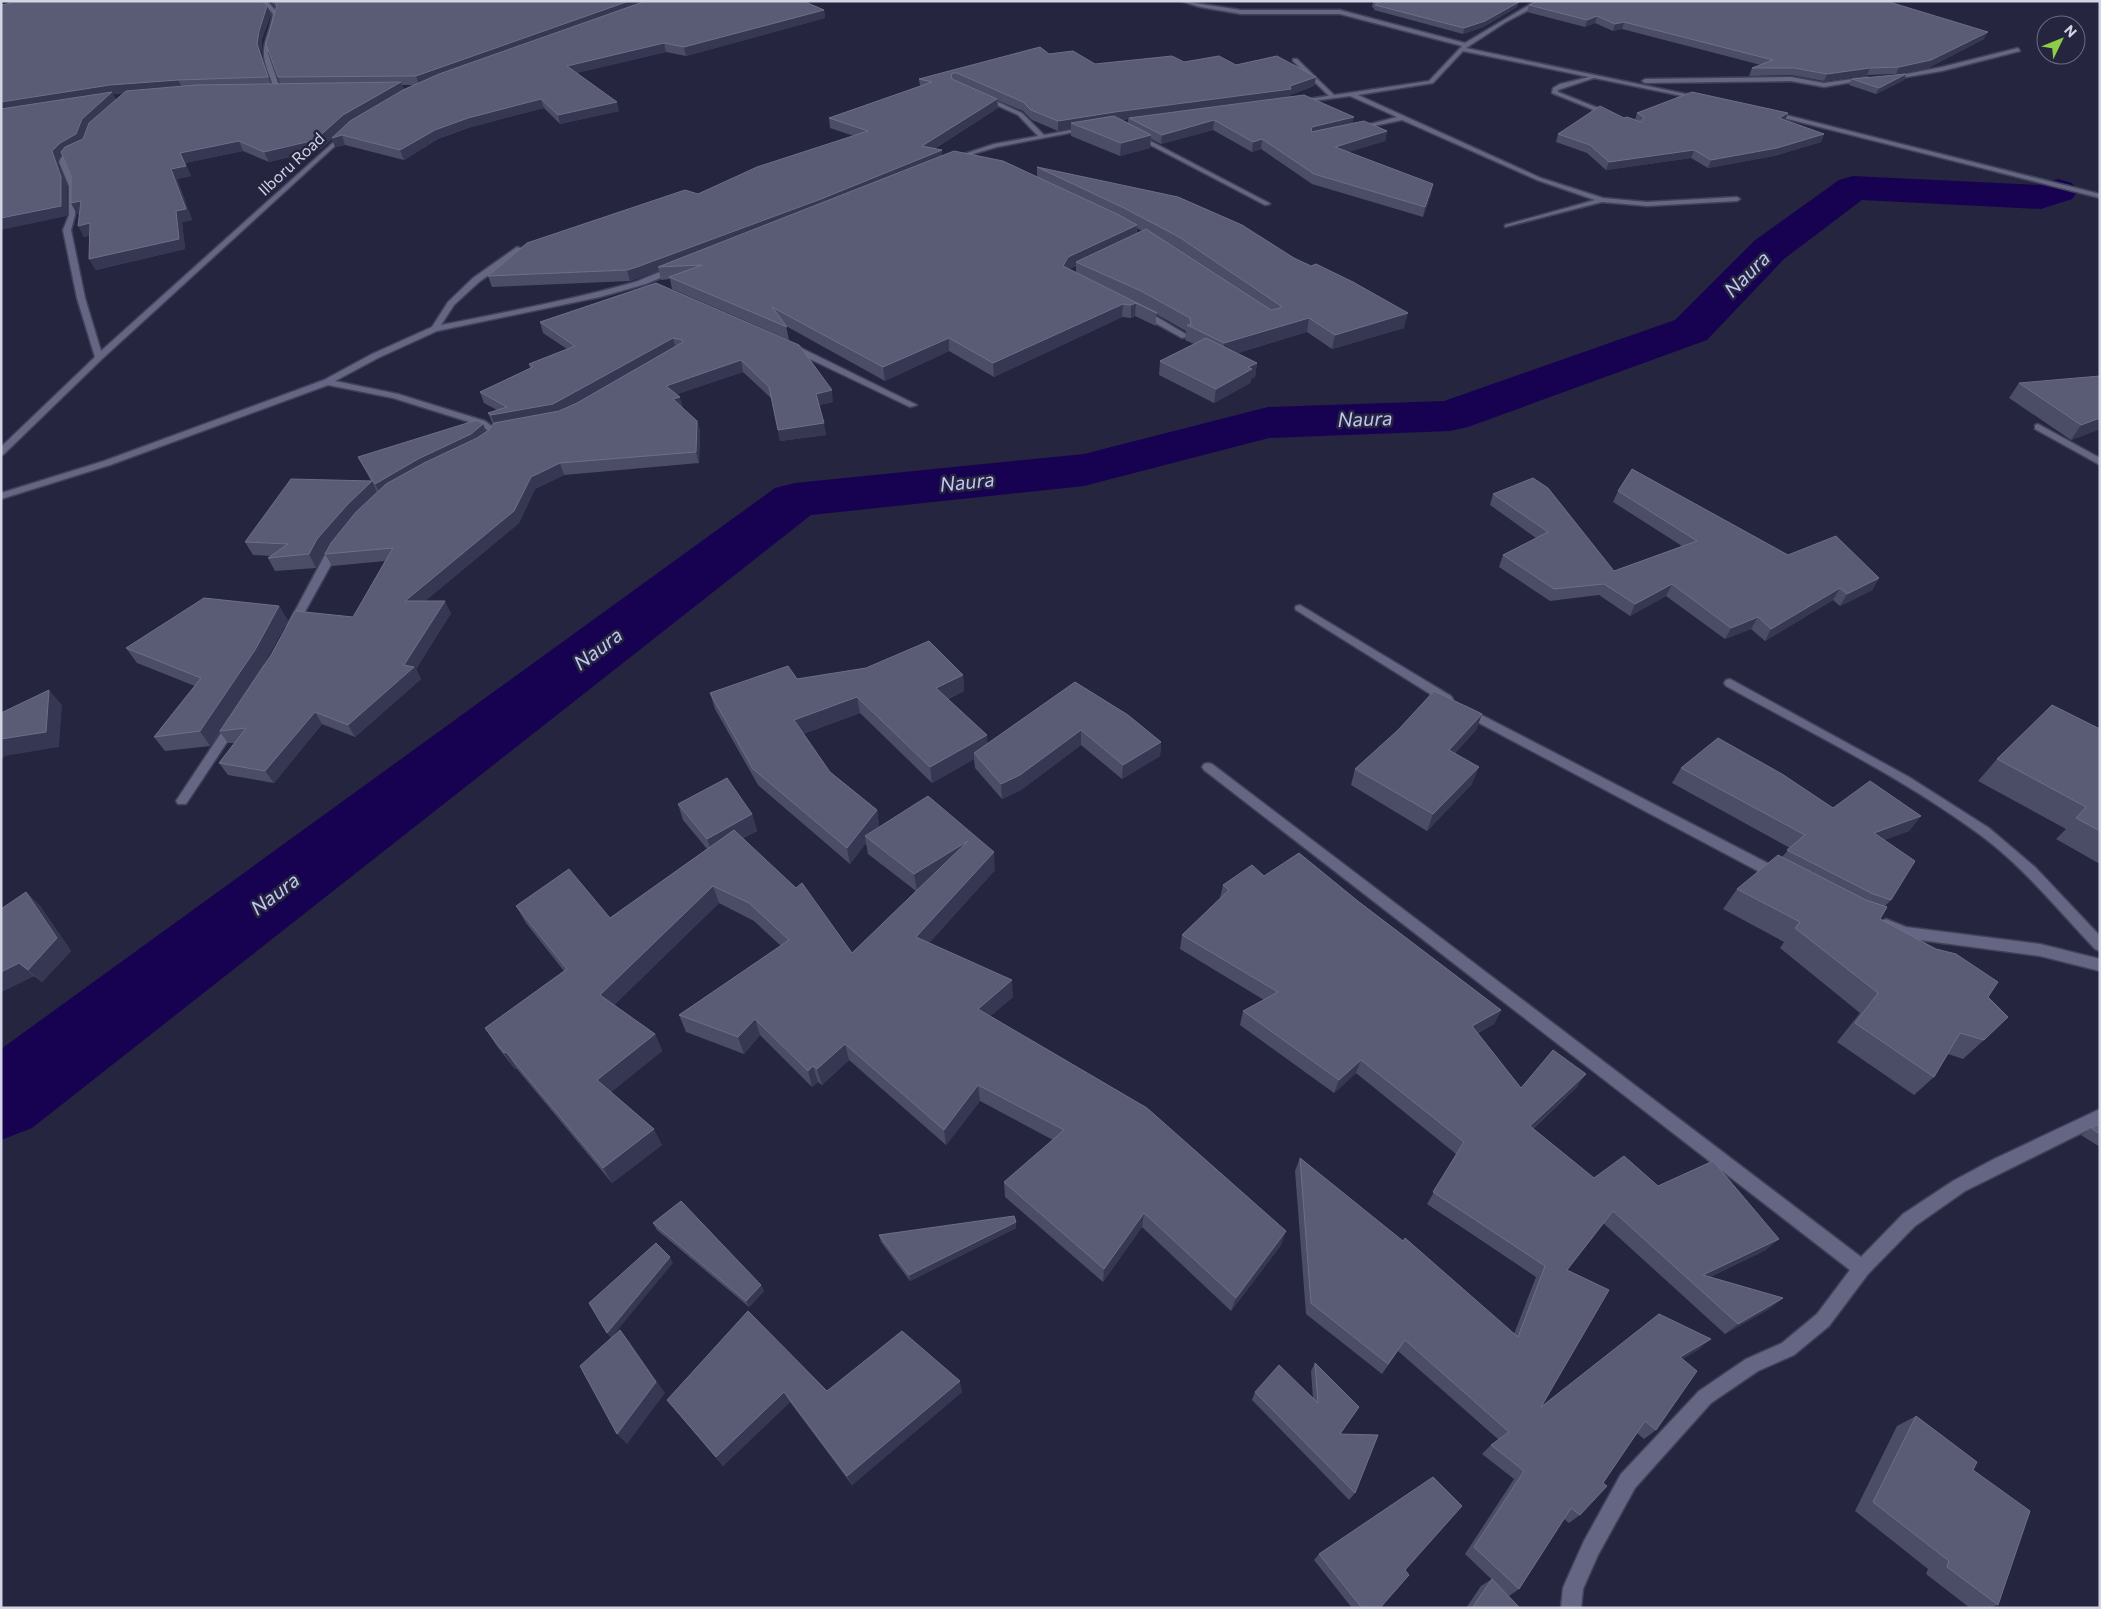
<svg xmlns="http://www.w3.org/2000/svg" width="2101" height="1609" viewBox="0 0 2101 1609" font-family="Commissioner,sans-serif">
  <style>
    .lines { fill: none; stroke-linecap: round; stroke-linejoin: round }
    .river { fill: #170251; fill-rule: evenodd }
    .service-casing { stroke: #414257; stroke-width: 3 }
    .minor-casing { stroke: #414257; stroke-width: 3 }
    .service { fill: #646684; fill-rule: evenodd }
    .minor { fill: #646684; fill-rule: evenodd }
    .wall { fill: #4b4d67; fill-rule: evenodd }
    .shaded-wall { fill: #363752 }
    .building { fill: #5a5c75; stroke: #6d6f86 }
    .labels { text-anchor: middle; stroke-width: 5; stroke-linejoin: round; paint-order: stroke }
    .far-street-label { font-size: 16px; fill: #d3d5e5; stroke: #25253f }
    .water-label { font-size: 20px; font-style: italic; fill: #c1c5f1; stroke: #25253f }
  </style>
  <rect width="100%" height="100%" fill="#25253f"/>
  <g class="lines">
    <!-- river -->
    <polygon class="river" points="1853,176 2038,185 2058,179 2072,183 2078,191 2072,199 2041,209 1862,200 1784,259 1707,340 1468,427 1450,431 1269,438 1084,486 811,515 32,1128 1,1140 1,1049 775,488 795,483 1084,454 1268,407 1444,401 1675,320 1754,241 1839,180"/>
    <!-- service casing -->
    <g class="service-casing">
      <g id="service">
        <polygon points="1293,59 1297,59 1334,95 1334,97 1330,97 1293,61"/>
        <polygon points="1139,310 1145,310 1189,336 1182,338 1139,314"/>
      </g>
    </g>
    <!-- minor casing -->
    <g class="minor-casing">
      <g id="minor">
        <path d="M262,1H267L279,14L270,40L268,53L280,89L277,91C273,88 272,82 270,77C257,45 268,43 273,14Z"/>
        <polygon points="1181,1 1241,10 1340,10 1465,43 1529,5 1539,1 1546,1 1506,22 1466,48 1705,98 1702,100 1594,78 1558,90 1558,92 1613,114 1611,117 1552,93 1553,88 1560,84 1589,77 1463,51 1433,83 1358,95 1541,178 1603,198 1647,202 1737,197 1740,199 1737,201 1647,206 1602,202 1505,227 1505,225 1595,200 1537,180 1402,120 1355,130 1355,128 1397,117 1350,96 1297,103 1294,101 1429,81 1462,46 1340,14 1241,14 1200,7"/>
        <polygon points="2018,48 2020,51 1942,71 1889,80 1886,78 1942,67"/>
        <polygon points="1791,77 1824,83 1867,77 1870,79 1824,87 1791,81 1645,83 1642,81 1645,79"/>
        <polygon points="983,95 1022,113 1044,135 1087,127 1090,129 997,147 949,161 949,159 994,144 1038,136 1018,115 981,98"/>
        <polygon points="1770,111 2100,194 2100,198 1768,114"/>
        <polygon points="346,131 348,134 102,359 4,454 1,455 1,447 95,357 77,298 63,230 69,215 69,186 59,162 61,157 76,149 81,150 66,159 65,162 75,186 75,215 71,230 85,298 101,351"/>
        <polygon points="1137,134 1269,203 1270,204 1265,205 1135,137"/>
        <path d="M517,247L524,249L479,282L454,305L441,325C506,312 571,300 635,282C644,279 674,264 681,269L646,284L600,297L437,331L378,358L335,381L398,394L485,421L498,431L489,442L486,443L481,440L489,431L479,425L393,398L328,385L110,465L1,499V493L104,461L324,380L372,354L432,327L448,302L473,278Z"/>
        <polygon points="787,344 793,344 917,405 910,407 787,348"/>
        <polygon points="2038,424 2100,458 2100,465 2035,429 2035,425"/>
        <polygon points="337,542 342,545 297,626 292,629 288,628 287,626 326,553 333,543"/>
        <polygon points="1300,605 1451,696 1453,699 1451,702 1443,702 1296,610 1295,608 1296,606"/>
        <path d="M1730,679L1909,777L1989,828L2035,867L2100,936V951L2095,949C2058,910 2023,866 1979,834C1900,776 1811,733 1726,686L1724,683L1726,680Z"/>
        <polygon points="1466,707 1783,871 1785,875 1783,879 1778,880 1773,879 1462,714 1460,711 1462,708"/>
        <polygon points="233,720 239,724 186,804 178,804 176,801 178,798 229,721"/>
        <polygon points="1208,763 1212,764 1861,1257 1903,1214 1953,1181 1994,1159 2100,1109 2100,1124 1965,1191 1915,1226 1868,1274 1829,1326 1794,1355 1758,1371 1711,1403 1635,1488 1598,1555 1583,1589 1581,1608 1561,1608 1563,1588 1566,1581 1584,1541 1621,1474 1699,1391 1746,1359 1782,1343 1817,1314 1850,1270 1204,770 1202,767 1204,764"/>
        <polygon points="1886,919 1906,927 2040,944 2100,959 2100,971 2040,956 1905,938 1881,929 1879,925 1881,921"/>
      </g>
    </g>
    <!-- service -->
    <use href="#service" class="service"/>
    <!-- minor -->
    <use href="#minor" class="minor"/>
  </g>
  <!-- wall -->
  <g class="wall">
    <path d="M7,1H263L271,14L262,39L261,53L271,84H280L278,77L276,8L270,1H803L824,10L825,18L686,56L666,52L576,73L619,111L560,124L544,108L471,127L438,139L404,160L345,145L335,147L332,139L319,150L269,162L243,151L185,163L191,176L177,179L192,220L182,222L185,249L96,270L89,259L90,235L84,237L79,213L77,214L71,203V176L63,155L58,161L67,186V216L9,4ZM402,85H413L404,89ZM124,93L116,100L113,94Z"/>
    <polygon points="1373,2 1519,2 1517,7 1483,27 1463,34 1374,10 1374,8 1372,7"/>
    <polygon points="1529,5 1984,39 1928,68 1896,74 1867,75 1824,81 1791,75 1749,76 1752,68 1761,65 1622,29 1613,31 1595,23 1585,27 1527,12"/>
    <path d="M1049,54L1095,64L1184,62L1236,65L1316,77L1314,86L1290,95V97L1352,123L1387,131L1385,141L1348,152L1431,194L1423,217L1312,184L1261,149L1252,152L1213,130L1161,144L1151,139L1150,148L1120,156L1071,136V128L1058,131L1032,120L1023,111L997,100L998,108L934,149L942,156L1037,177V167L1404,328L1332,349L1307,332L1237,353L1257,363L1255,377L1251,379L1250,383L1214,403L1159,375L1160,361L1194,344L1185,340L1186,331L1156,314V326L1135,316L1131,318L1122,317L994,377L949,351L885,381L786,326L789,340L672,289L670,279L661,280L659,271L630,281L492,287L488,276L698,194L854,136L830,128L829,118L920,86L919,79ZM1128,119V123L1122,120ZM1137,228L1142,231L1137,234ZM1076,266V272L1069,269Z"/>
    <polygon points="1906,74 1904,80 1876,94 1849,85 1852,79"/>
    <polygon points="1637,113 1788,113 1785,120 1824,134 1821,142 1774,156 1708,168 1691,158 1606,170 1587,153 1556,142 1558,134 1624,118 1635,120"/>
    <polygon points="656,283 833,402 819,405 826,435 780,441 772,399 743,372 677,394 683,408 697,421 700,432 699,463 564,475 535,489 519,523 425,601 451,613 416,669 421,679 355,737 322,724 274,783 228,775 219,763 235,743 228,743 220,732 210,746 165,751 154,737 195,686 137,663 126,648 279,606 288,621 264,664 353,617 385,561 332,566 325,554 330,546 325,552 316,568 275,571 268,558 271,556 253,555 245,542 371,481 358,457 483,424 486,432 489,430 493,425 488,413 497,410 484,403 480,392 530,368 529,364 567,349 543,333 540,322"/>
    <polygon points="2019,383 2100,429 2071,440 2009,398"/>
    <polygon points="1618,491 1788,555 1879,578 1872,590 1840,606 1833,600 1765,641 1751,629 1725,639 1666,596 1630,616 1599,595 1550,601 1499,567 1503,555 1536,538 1490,505 1493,494 1614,571 1682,546 1613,502"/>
    <polygon points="963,675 964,691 948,699 988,744 1075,682 1161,742 1160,756 1122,779 1081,745 1021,790 1002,799 975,768 974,759 932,783 860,713 803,734 830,772 877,810 879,826 877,829 995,870 929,943 1013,997 990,1016 1281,1245 1231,1311 1142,1227 1103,1282 1005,1197 1004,1182 1053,1140 980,1101 946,1145 849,1060 822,1085 818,1082 812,1087 760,1035 744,1054 686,1032 679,1015 781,946 754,921 719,903 614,1005 655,1034 662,1051 611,1092 662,1145 612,1183 517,1069 515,1069 496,1045 485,1028 564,971 526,923 516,906 610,918 707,849 683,820 678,804 752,814 757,831 743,838 852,953 916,891 868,854 866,843 850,864 758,785 715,709 710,693 797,679"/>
    <polygon points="1482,714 1476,730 1455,753 1472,784 1427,831 1351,785 1355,769"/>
    <polygon points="2100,729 2100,864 2056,839 2066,829 1978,781 1997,759"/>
    <polygon points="1681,768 1833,808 1921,816 1909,831 1884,840 1891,900 1885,906 1880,919 1988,997 1984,1040 1963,1059 1948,1054 1934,1077 1914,1095 1837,1042 1860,1013 1780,948 1784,942 1723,909 1737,889 1782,857 1790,848 1672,783"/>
    <polygon points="1264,876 1359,902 1501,1010 1494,1024 1478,1033 1521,1088 1577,1087 1533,1129 1594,1178 1658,1186 1766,1250 1710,1277 1783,1298 1769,1309 1725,1334 1603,1223 1567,1270 1541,1407 1698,1350 1682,1359 1656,1430 1644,1439 1637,1433 1580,1515 1569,1523 1564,1519 1519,1589 1509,1596 1465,1554 1514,1479 1482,1454 1491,1445 1499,1440 1398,1351 1382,1374 1306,1314 1295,1171 1300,1158 1514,1334 1536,1277 1427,1204 1456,1154 1356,1073 1334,1093 1240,1025 1243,1011 1264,1000 1180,949 1182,935 1220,898 1223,885"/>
    <polygon points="26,892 40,906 71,951 42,982 34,976 1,992"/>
    <polygon points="2100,1124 2100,1147 2081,1135 2091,1128"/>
    <polygon points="653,1223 761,1285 764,1291 749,1307 657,1230"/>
    <polygon points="1016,1228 910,1281 881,1242 879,1235"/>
    <polygon points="1315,1363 1340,1434 1355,1493 1349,1500 1252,1400 1255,1392 1313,1398 1311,1371"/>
    <polygon points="827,1391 962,1392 852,1485 790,1402 723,1466 667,1400"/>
    <polygon points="1916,1416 1973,1470 1998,1605 1989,1608 1970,1608 1926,1574 1928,1569 1855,1511 1897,1426"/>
    <polygon points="1319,1554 1380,1608 1352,1608 1314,1560"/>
    <polygon points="1492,1579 1520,1608 1466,1608 1481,1586"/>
  </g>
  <!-- shaded-wall -->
  <g class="shaded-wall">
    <polygon points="629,1 645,1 419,85 416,76"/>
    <polygon points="1519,2 1517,7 1483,27 1463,34 1464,28"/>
    <polygon points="267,6 271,14 262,39 261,53 271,86 257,44 259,31"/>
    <polygon points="824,10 825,18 686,56 684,47"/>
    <polygon points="1597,16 1595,23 1585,27 1587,20"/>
    <polygon points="1624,22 1622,29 1613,31 1615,24"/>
    <polygon points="1988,32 1984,39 1928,68 1896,74 1899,67"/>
    <polygon points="664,43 666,52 569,75 567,66"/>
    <polygon points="1870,68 1867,75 1824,81 1827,74"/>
    <polygon points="1906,74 1904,80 1876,94 1879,88"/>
    <polygon points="1316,77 1314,86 1290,95 1289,98 1129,118 1128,119 1115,121 1071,123 1071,128 1058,131 1058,121 1115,112 1290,86"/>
    <polygon points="178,80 183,89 113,94 117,101 81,144 65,152 58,161 67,186 67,216 1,230 1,102 110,85"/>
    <polygon points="401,82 405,92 342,135 345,145 335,147 332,139 319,150 269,162 264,152 343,115"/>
    <polygon points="541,99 544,108 471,127 438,139 404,160 400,150 435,130 468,118"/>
    <polygon points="997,99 998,108 922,156 922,146"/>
    <polygon points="617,102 619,111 560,124 558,115"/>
    <polygon points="1788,113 1785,121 1779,118"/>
    <polygon points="1354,117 1352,126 1311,136 1312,127"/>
    <polygon points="1214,120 1213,130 1161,144 1162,135"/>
    <polygon points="1387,131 1385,141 1333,157 1335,147"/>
    <polygon points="1824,134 1821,142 1774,156 1708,168 1711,160"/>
    <polygon points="1151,135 1150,148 1120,156 1121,143"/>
    <polygon points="1262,139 1261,149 1252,152 1253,142"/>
    <polygon points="239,141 243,151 185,163 191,176 177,179 192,220 182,222 185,249 96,270 89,259 171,169 180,153"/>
    <polygon points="942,150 942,160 658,267 659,271 630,281 627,270"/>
    <polygon points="1694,150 1691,158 1606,170 1609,162"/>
    <polygon points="1433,184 1431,194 1423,217 1425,207"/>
    <polygon points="81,201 87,212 77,214 71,203"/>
    <polygon points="90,223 96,234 84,237 78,226"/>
    <polygon points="1137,225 1136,238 1076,262 1076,266 1068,269 1063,266 1068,257"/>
    <polygon points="1136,303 1135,316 1131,318 1131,305"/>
    <polygon points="1123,304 1122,317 994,377 993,363"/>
    <polygon points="1408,313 1404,328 1332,349 1335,335"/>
    <polygon points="1309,318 1307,332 1223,358 1224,343"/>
    <polygon points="673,338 676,349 556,415 495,426 491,415"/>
    <polygon points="949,338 949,351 885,381 883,367"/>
    <polygon points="741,360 743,372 669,397 666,386"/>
    <polygon points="1257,363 1255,377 1251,379 1250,383 1214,403 1216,389 1248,367"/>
    <polygon points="832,390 833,402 818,405 816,394"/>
    <polygon points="680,397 683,408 673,399"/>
    <polygon points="2100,418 2100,429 2071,440 2081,425"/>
    <polygon points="697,421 700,432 699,463 696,452"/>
    <polygon points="824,423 826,435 780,441 778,430"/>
    <polygon points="483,424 486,432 474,442 379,492 375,484 418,459"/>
    <polygon points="560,463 564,475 535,489 519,523 411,613 405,601 531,477"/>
    <polygon points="372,481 378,494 354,518 325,552 316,568 309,554 317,539 347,505"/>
    <polygon points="1879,578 1872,590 1840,606 1847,594"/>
    <polygon points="1672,584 1666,596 1630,616 1635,604"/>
    <polygon points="1840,588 1833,600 1765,641 1771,629"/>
    <polygon points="445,601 451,613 416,669 421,679 355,737 348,725 404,665"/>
    <polygon points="279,606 288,621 264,664 210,746 200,731"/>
    <polygon points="1758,617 1751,629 1725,639 1731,628"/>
    <polygon points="963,675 964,691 937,703 936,688"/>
    <polygon points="49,690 62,705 59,747 5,756 1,761 1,739"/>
    <polygon points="857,697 860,713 798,736 794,720"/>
    <polygon points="315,712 322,724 274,783 265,771"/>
    <polygon points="1482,714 1476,730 1443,766 1449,750"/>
    <polygon points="1081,730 1081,745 1021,790 1002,799 1001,784"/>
    <polygon points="987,735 988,751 974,753 974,759 932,783 930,767"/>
    <polygon points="1161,742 1160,756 1122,779 1123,765"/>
    <polygon points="1479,767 1472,784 1427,831 1433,814"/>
    <polygon points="877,810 879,826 869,839 865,836 866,843 850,864 847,848"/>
    <polygon points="752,814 757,831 713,855 707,839"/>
    <polygon points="1921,816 1909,831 1862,848 1874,833"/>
    <polygon points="968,841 917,891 914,874"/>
    <polygon points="994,852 995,870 919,954 916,937"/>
    <polygon points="713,886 719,903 608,1011 600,995"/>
    <polygon points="26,892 40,906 71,951 42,982 28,970"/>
    <polygon points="19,963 34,976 1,992 1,972"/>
    <polygon points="1012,980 1013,997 979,1026 978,1009"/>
    <polygon points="1501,1010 1494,1024 1465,1039 1472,1026"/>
    <polygon points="755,1019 760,1035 744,1054 738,1037"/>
    <polygon points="655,1034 662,1051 606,1096 597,1080"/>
    <polygon points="845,1044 849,1060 822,1085 817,1069"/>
    <polygon points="506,1052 517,1069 515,1069 504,1053"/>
    <polygon points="1361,1060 1356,1073 1334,1093 1339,1080"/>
    <polygon points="813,1066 818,1082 812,1087 808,1071"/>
    <polygon points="1586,1074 1577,1087 1521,1139 1530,1126"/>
    <polygon points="978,1085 980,1101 946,1145 944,1130"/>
    <polygon points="654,1129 662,1145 612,1183 603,1168"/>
    <polygon points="1144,1213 1142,1227 1103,1282 1104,1269"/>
    <polygon points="1016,1222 1016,1228 910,1281 909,1275"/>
    <polygon points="1286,1231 1281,1245 1231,1311 1236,1298"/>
    <polygon points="1779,1239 1766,1250 1695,1284 1703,1275"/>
    <polygon points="670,1257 673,1263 611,1338 607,1333"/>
    <polygon points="761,1285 764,1291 749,1307 746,1301"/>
    <polygon points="1783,1298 1769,1309 1725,1334 1738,1324"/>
    <polygon points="620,1330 629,1341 665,1393 627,1444 617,1434"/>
    <polygon points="1711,1339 1698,1350 1668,1367 1680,1357"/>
    <polygon points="960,1381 962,1392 852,1485 847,1476"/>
    <polygon points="784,1392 790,1402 723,1466 716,1457"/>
  </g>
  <!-- building -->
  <g class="building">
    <polygon points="9,1 263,1 267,6 259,31 257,44 268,77 178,80 110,85 1,102 1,5 11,3"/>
    <polygon points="274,1 629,1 416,76 278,77 266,44 277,5"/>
    <polygon points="646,1 803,1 824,10 684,47 664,43 567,66 617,102 558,115 541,99 468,118 435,130 400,150 342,135 332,138 350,121 403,90 439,74"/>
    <polygon points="1374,1 1517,1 1519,2 1485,21 1464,28 1375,5 1379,3 1373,2"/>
    <polygon points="1538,1 1886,1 1988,32 1931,60 1899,67 1870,68 1827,74 1794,68 1752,68 1773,60 1624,22 1615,24 1597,16 1587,20 1529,5"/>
    <polygon points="1040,47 1049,54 1073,51 1095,64 1172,56 1184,62 1219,56 1236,65 1277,56 1316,77 1290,86 1291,89 1115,112 1058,121 1031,110 1023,102 957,73 953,73 951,75 952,79 997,99 922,146 942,150 821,199 637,267 627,270 488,276 527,243 685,190 698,194 757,167 868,131 829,118 932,82 919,79"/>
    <polygon points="1906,74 1879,88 1852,79"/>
    <polygon points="401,82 343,115 315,140 264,152 239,141 180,153 186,166 171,169 186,209 176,211 179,239 89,259 90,223 78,226 81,201 71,203 71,176 61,152 65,147 83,139 89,123 126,91 196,85"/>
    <polygon points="112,92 82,119 76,134 60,143 52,151 61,177 61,206 1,218 1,109"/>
    <polygon points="1692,92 1788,113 1779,118 1824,134 1777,148 1711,160 1694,150 1609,162 1590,145 1558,134 1600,106 1624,118 1627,117 1641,122 1644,117 1637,113"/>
    <polygon points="1304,95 1354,117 1312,127 1311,132 1364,121 1387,131 1335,147 1433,184 1425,207 1314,174 1262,139 1253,142 1214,120 1162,135 1129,118"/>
    <polygon points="1114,116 1151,135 1121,143 1071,123"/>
    <polygon points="954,151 1003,161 1119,215 1137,225 1068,257 1063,266 1157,313 1136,303 1131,305 1123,304 993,363 949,338 883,367 772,307 787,327 669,277 702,265 658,267"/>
    <polygon points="1037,167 1178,197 1242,225 1294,258 1311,266 1316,264 1353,282 1408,313 1335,335 1309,318 1224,343 1187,325 1191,325 1190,318 1141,291 1076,262 1146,229 1271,310 1280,308 1281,306 1179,237 1124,208"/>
    <polygon points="656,283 799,345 832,390 816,394 824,423 778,430 769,387 741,360 666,386 680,397 673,399 697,421 696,452 560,463 531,477 514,511 405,601 445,601 404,665 414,667 348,725 315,712 265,771 219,763 246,728 220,731 271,655 295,611 353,617 393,548 325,554 331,543 356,512 386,484 424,463 477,438 489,430 494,423 559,411 577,403 683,342 682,340 673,338 553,404 491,415 488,413 507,407 480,392 533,367 529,364 575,346 540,322"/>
    <polygon points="1206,338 1257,363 1248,367 1252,369 1216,389 1160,361"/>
    <polygon points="2100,376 2100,418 2081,425 2019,383"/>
    <polygon points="477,420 483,424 471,434 418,459 375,484 358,457"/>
    <polygon points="1632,469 1788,555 1836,536 1879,578 1847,594 1840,588 1771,629 1758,617 1731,628 1672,584 1635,604 1604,584 1554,589 1503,555 1548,532 1493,494 1533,478 1548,488 1614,571 1697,541 1618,491"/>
    <polygon points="291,479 372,481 347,505 317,539 309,554 268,558 288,544 245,542"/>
    <polygon points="204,598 279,606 255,650 200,731 154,737 201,678 126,648"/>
    <polygon points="929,641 963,675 936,688 987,735 930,767 857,697 794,720 830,772 877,810 847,848 753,769 710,693 788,666 797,679 866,668"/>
    <polygon points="1075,682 1128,715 1161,742 1123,765 1081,730 1020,775 1001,784 974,753"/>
    <polygon points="49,690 46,732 1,739 1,713"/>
    <polygon points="1434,691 1482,714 1449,750 1479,767 1433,814 1355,769 1398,730"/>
    <polygon points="2052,705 2100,729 2100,831 2076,818 2086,807 1997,759"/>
    <polygon points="1718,738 1782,774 1833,808 1870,781 1921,816 1874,833 1915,861 1891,900 1873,894 1787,850 1805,835 1681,768"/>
    <polygon points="727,778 752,814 707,839 678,804"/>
    <polygon points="928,796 994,852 916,937 1012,980 978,1009 1147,1108 1286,1231 1236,1298 1144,1213 1104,1269 1004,1182 1064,1130 978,1085 944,1130 845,1044 817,1069 813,1066 808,1071 755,1019 738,1037 679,1015 789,940 749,903 713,886 600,995 655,1034 597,1080 654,1129 603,1168 506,1052 504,1053 485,1028 567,969 516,906 569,869 610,918 734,830 796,888 802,883 852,953 968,841 914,874 865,836"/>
    <polygon points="1299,853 1359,902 1501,1010 1472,1026 1521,1088 1553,1050 1586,1074 1530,1126 1594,1178 1624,1156 1658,1186 1713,1161 1779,1239 1703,1275 1783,1298 1738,1324 1613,1211 1567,1270 1609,1290 1541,1407 1659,1314 1711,1339 1680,1357 1697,1371 1656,1430 1645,1421 1603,1483 1607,1486 1580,1515 1571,1508 1519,1589 1474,1547 1524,1471 1491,1445 1509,1432 1405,1340 1388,1364 1311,1303 1300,1158 1403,1241 1405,1238 1518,1337 1545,1266 1433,1192 1464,1142 1361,1060 1339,1080 1243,1011 1278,992 1182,935 1229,890 1223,885 1252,865 1264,876"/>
    <polygon points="1778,855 1866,900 1887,907 1880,919 1936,949 1956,954 1998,982 1988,997 2008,1017 1984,1040 1960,1033 1934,1077 1855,1023 1878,993 1795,928 1800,922 1737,889"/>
    <polygon points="26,892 57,938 28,970 19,963 1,972 1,909"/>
    <polygon points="2100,1124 2100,1134 2091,1128"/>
    <polygon points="681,1201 761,1285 746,1301 653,1223"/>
    <polygon points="1014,1216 1016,1222 909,1275 879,1235"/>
    <polygon points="656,1243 670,1257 607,1333 589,1303"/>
    <polygon points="748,1311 827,1391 902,1331 960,1381 847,1476 784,1392 716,1457 667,1400"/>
    <polygon points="620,1330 656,1382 617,1434 580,1366"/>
    <polygon points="1315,1363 1359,1407 1340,1434 1378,1435 1355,1493 1255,1392 1279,1365 1318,1403"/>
    <polygon points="1916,1416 1977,1462 1973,1470 2030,1511 1998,1605 1947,1567 1949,1561 1873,1502"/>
    <polygon points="1433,1477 1462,1506 1405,1570 1409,1575 1380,1608 1362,1608 1319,1554"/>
    <polygon points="1492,1579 1520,1608 1472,1608"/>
  </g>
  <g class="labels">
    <!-- far-street labels -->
    <g class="far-street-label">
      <text transform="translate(291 164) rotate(-43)" y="6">Ilboru Road</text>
    </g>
    <!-- water labels -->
    <g class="water-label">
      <text transform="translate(1747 274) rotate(-45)" y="7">Naura</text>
      <text transform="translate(1365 419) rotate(-2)" y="7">Naura</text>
      <text transform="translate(967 482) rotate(-6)" y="7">Naura</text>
      <text transform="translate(598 649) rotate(-37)" y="7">Naura</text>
      <text transform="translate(275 894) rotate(-37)" y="7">Naura</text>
    </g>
  </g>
  <!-- border -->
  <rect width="2101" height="1609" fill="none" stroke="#d3d5e5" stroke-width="5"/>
  <!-- north arrow -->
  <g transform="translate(2061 40) rotate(47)"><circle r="24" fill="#25253f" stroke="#6b6b81"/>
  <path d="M0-4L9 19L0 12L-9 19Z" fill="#8cce45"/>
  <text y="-8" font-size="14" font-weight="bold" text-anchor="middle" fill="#d3d5e5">N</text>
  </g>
</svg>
